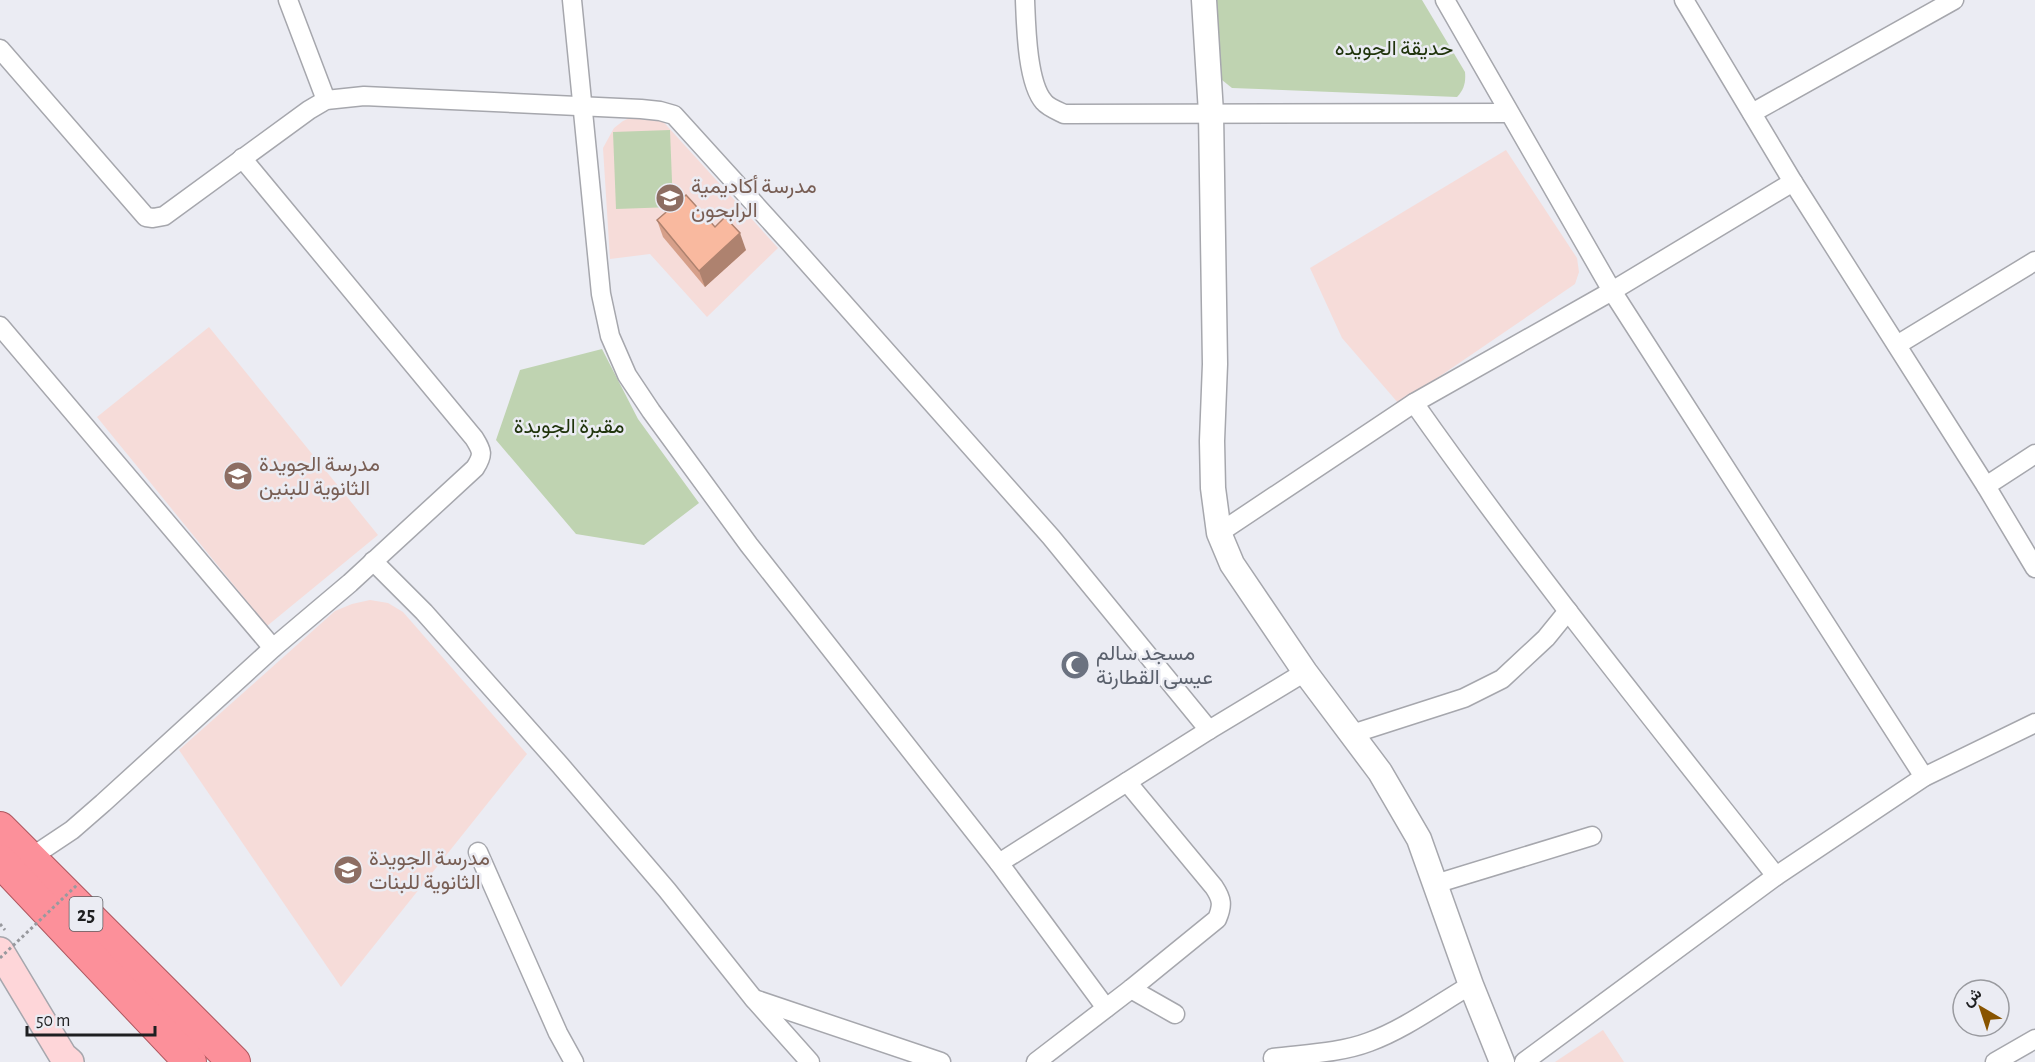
<svg xmlns="http://www.w3.org/2000/svg" width="2035" height="1062" viewBox="0 0 2035 1062" font-family="'Alegreya Sans',Vazirmatn,sans-serif">
  <style>
    .education { fill: #f6dcd9 }
    .green { fill: #bfd3b1 }
    .lines { fill: none; stroke-linecap: round; stroke-linejoin: round }
    .minor-casing { stroke: #a6a7ad; stroke-width: 21 }
    .tertiary-casing { stroke: #a6a7ad; stroke-width: 27 }
    .secondary-casing { stroke: #a6a7ad; stroke-width: 30 }
    .trunk-casing { stroke: #ae575f; stroke-width: 34 }
    .path { stroke: #98999e; stroke-width: 3; stroke-dasharray: 3 3; stroke-linecap: butt }
    .minor { stroke: #fff; stroke-width: 18 }
    .tertiary { stroke: #fff; stroke-width: 24 }
    .secondary { stroke: #fed6d9; stroke-width: 27 }
    .trunk { stroke: #fc909a; stroke-width: 32 }
    .path-bridge { stroke: #98999e; stroke-width: 3; stroke-dasharray: 3 3; stroke-linecap: butt }
    .wall { fill: #d69f89 }
    .shaded-wall { fill: #ae826f }
    .building { fill: #f9b99f; stroke: #ae826f; stroke-width: 1.5 }
    .labels { text-anchor: middle; stroke-width: 5; stroke-linejoin: round; paint-order: stroke }
    .shield { fill: #ebecf3; stroke: #5c5c60; stroke-width: 1.5 }
    .shield-label { font-size: 20px; font-weight: bold; fill: #1e1f21 }
    .park-label { font-size: 21px; fill: #20340c; stroke: #ebecf3 }
    .education-label { font-size: 21px; fill: #785e54; stroke: #ebecf3; text-anchor: start }
    .worship-label { font-size: 21px; fill: #5b616d; stroke: #ebecf3; text-anchor: start }
  </style>
  <rect width="100%" height="100%" fill="#ebecf3"/>
  <!-- education -->
  <g class="education">
    <polygon points="634,116 658,116 778,248 707,317 650,254 610,259 603,148 614,128 623,121"/>
    <polygon points="1506,150 1577,258 1579,272 1575,284 1399,404 1342,338 1310,268"/>
    <polygon points="209,327 378,535 267,626 97,417"/>
    <polygon points="370,600 388,603 403,612 527,754 341,987 179,750 335,611 352,604"/>
    <polygon points="1603,1030 1624,1062 1555,1062"/>
  </g>
  <!-- green -->
  <g class="green">
    <path d="M1216,0H1422L1465,72C1466,82 1464,90 1457,97L1232,88L1217,76Z"/>
    <polygon points="670,130 673,207 616,209 613,132"/>
    <polygon points="602,349 638,419 699,503 644,545 576,534 496,440 520,370"/>
  </g>
  <g class="lines">
    <!-- minor casing -->
    <g class="minor-casing">
      <g id="minor">
        <polyline points="288,0 326,100"/>
        <polyline points="572,0 601,294 610,336 627,375 651,411 749,545 999,863 1106,1008"/>
        <path d="M1025,0C1026,25 1027,83 1044,102C1048,107 1058,111 1064,114L1509,113"/>
        <polyline points="1445,0 1612,291 1924,777"/>
        <polyline points="1684,0 1793,182 1986,486 2035,568"/>
        <polyline points="0,49 146,217 153,218 164,216 309,110 326,100 364,96 641,109 660,111 674,115 791,244 1051,537 1209,730"/>
        <polyline points="1752,113 1954,0"/>
        <polyline points="0,326 273,648"/>
        <polyline points="1897,345 2035,261"/>
        <path d="M1414,403C1528,565 1653,720 1776,876"/>
        <polyline points="1986,486 2035,454"/>
        <polyline points="1219,533 1414,403 1612,291 1793,182"/>
        <polyline points="373,561 424,612 560,765 667,890 753,998 810,1062"/>
        <polyline points="1352,734 1464,698 1502,679 1546,638 1568,611"/>
        <polyline points="478,852 558,1033 574,1062"/>
        <path d="M30,858L72,830L103,803L273,648L350,583L475,468C484,454 482,451 474,438L242,158"/>
        <polyline points="999,863 1209,730 1305,672"/>
        <polyline points="1435,884 1592,836"/>
        <polyline points="1131,989 1175,1014"/>
        <polyline points="754,999 941,1062"/>
        <path d="M1273,1058C1304,1054 1340,1053 1369,1042C1405,1029 1438,1004 1471,985"/>
        <path d="M1036,1062L1131,989L1217,919C1223,905 1222,899 1214,887L1127,782"/>
        <polyline points="1524,1062 1776,876 1924,777 2035,723"/>
        <polyline points="1995,1062 2035,1039"/>
      </g>
    </g>
    <!-- tertiary casing -->
    <g class="tertiary-casing">
      <polyline id="tertiary" points="1204,0 1211,113 1215,364 1212,441 1213,488 1219,533 1232,564 1305,672 1380,772 1419,839 1471,985 1502,1062"/>
    </g>
    <!-- secondary casing -->
    <g class="secondary-casing">
      <polyline id="secondary" points="0,951 63,1056 70,1062"/>
    </g>
    <!-- trunk casing -->
    <g class="trunk-casing">
      <g id="trunk">
        <polyline points="0,828 234,1062"/>
        <polyline points="0,861 190,1062"/>
      </g>
    </g>
    <!-- path -->
    <polyline class="path" points="0,924 5,930"/>
    <!-- minor -->
    <use href="#minor" class="minor"/>
    <!-- tertiary -->
    <use href="#tertiary" class="tertiary"/>
    <!-- secondary -->
    <use href="#secondary" class="secondary"/>
    <!-- trunk -->
    <use href="#trunk" class="trunk"/>
    <!-- path-bridge -->
    <polyline class="path-bridge" points="0,958 77,885"/>
  </g>
  <!-- wall -->
  <polygon class="wall" points="657,220 715,227 746,250 705,287 663,237"/>
  <!-- shaded-wall -->
  <polygon class="shaded-wall" points="740,233 746,250 705,287 699,271"/>
  <!-- building -->
  <polygon class="building" points="686,195 715,227 725,217 740,233 699,271 657,220"/>
  <!-- icons -->
  <defs>
    <g id="school-disc" transform="scale(1.5)"><circle r="9.5" fill="#8d6e63" stroke="#ebecf3"/><path d="M0-5L7-2L0 1L-7-2ZM-4 1L0 2.5L4 1V4Q0 6-4 4Z" fill="#fff"/></g>
    <g id="mosque-disc" transform="scale(1.5)"><circle r="9.5" fill="#6b7280" stroke="#ebecf3"/><path d="M3.5-4.9A6 6 0 1 0 3.5 4.9A5 5 0 1 1 3.5-4.9Z" fill="#fff"/></g>
  </defs>
  <g fill-rule="evenodd">
    <use href="#school-disc" x="670" y="198"/>
    <use href="#school-disc" x="238" y="476"/>
    <use href="#mosque-disc" x="1075" y="665"/>
    <use href="#school-disc" x="348" y="870"/>
  </g>
  <g class="labels">
    <!-- shield labels -->
    <rect class="shield" x="69.5" y="897" width="33" height="34" rx="4.5"/>
    <g class="shield-label">
      <text x="86" y="921">25</text>
    </g>
    <!-- park labels -->
    <g class="park-label">
      <text x="1394" y="55">حديقة الجويده</text>
      <text x="569" y="433">مقبرة الجويدة</text>
    </g>
    <!-- education labels -->
    <g class="education-label">
      <text x="691" y="193">مدرسة أكاديمية<tspan x="691" dy="24">الرابحون</tspan></text>
      <text x="259" y="471">مدرسة الجويدة<tspan x="259" dy="24">الثانوية للبنين</tspan></text>
      <text x="369" y="865">مدرسة الجويدة<tspan x="369" dy="24">الثانوية للبنات</tspan></text>
    </g>
    <!-- worship labels -->
    <g class="worship-label">
      <text x="1096" y="660">مسجد سالم<tspan x="1096" dy="24">عيسى القطارنة</tspan></text>
    </g>
  </g>
  <!-- north arrow -->
  <g transform="translate(1981 1008) rotate(321)"><circle r="28" fill="#ebecf3" stroke="#999a9f" stroke-width="1.5"/>
  <path d="M0-4.5L10 22L0 15L-10 22Z" fill="#885400"/>
  <text y="-9" font-size="16" font-weight="bold" text-anchor="middle" fill="#1e1f21">ش</text>
  </g>
  <!-- scale -->
  <path d="M27 1026v9h128v-9" fill="none" stroke="#1e1f21" stroke-width="3"/>
  <text x="36" y="1026" font-size="18" fill="#1e1f21" stroke="#ebecf3" stroke-width="4.5" paint-order="stroke">50 m</text>
</svg>
